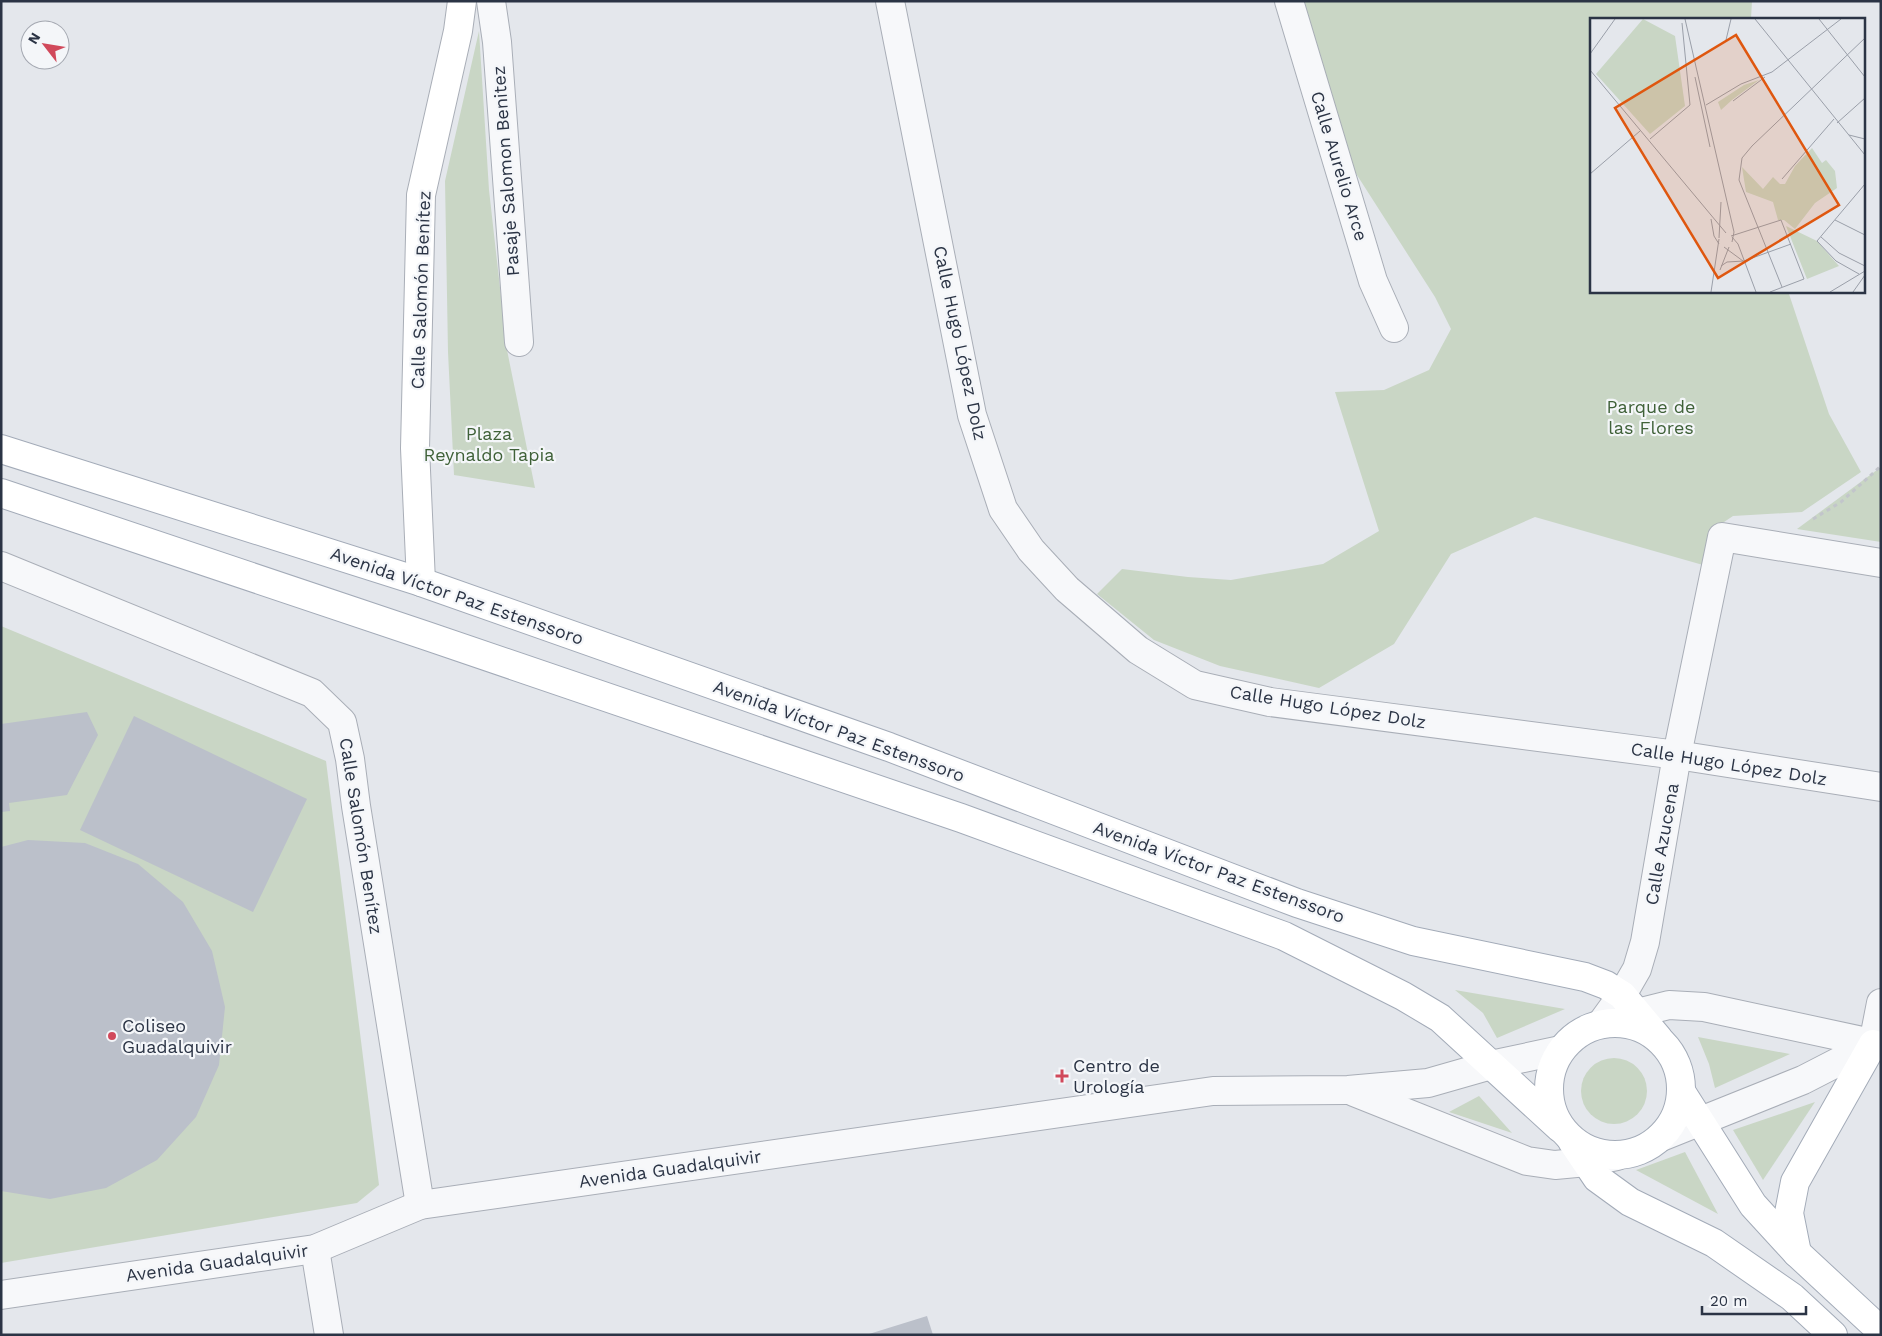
<svg xmlns="http://www.w3.org/2000/svg" width="1882" height="1336" viewBox="0 0 1882 1336" font-family="'Work Sans',sans-serif">
  <style>
    .green { fill: #c9d6c5 }
    .building { fill: #bbc0ca }
    .lines { fill: none; stroke-linecap: round; stroke-linejoin: round }
    .street-casing { stroke: #a9aeb7; stroke-width: 30 }
    .secondary-casing { stroke: #a9aeb7; stroke-width: 30 }
    .primary-casing { stroke: #a3abb8; stroke-width: 30 }
    .path { stroke: #c2c5cb; stroke-width: 3; stroke-dasharray: 4 4; stroke-linecap: butt }
    .street { stroke: #f7f8fa; stroke-width: 28 }
    .secondary { stroke: #fff; stroke-width: 28 }
    .primary { stroke: #fff; stroke-width: 28 }
    .poi-dot { fill: #d1495b; stroke: #f4f6f9; stroke-width: 2 }
    .labels { text-anchor: middle; stroke-width: 4.5; stroke-linejoin: round; paint-order: stroke }
    .street-label { font-size: 18px; fill: #2b3445; stroke: #f4f6f9 }
    .park-label { font-size: 18px; fill: #3f6138; stroke: #f4f6f9 }
    .poi-label { font-size: 18px; fill: #2b3445; stroke: #f4f6f9; text-anchor: start }
    .inset-road { fill: none; stroke: #9a9fa9; stroke-width: 1 }
    .view { fill: #df570f; fill-opacity: 0.15; stroke: #df570f; stroke-width: 2.5 }
    .inset-edge { fill: none; stroke: #2b3445; stroke-width: 2.5 }
  </style>
  <rect width="100%" height="100%" fill="#e4e7ec"/>
  <!-- green -->
  <g class="green">
    <polygon points="1304,1 1752,1 1751,19 1591,19 1591,291 1788,291 1829,414 1861,472 1802,512 1733,516 1712,530 1703,565 1535,517 1451,554 1394,644 1319,688 1220,666 1154,640 1097,594 1122,569 1188,577 1231,580 1323,564 1379,531 1335,392 1384,390 1429,370 1451,329 1435,297 1348,161 1319,62"/>
    <polygon points="479,31 489,190 507,350 535,488 454,475 448,352 445,181"/>
    <polygon points="1881,467 1881,542 1797,529"/>
    <polygon points="1,626 326,761 379,1185 357,1203 1,1263"/>
    <polygon points="1455,990 1565,1009 1497,1038 1483,1013"/>
    <polygon points="1698,1037 1790,1054 1715,1088 1709,1064"/>
    <circle cx="1614" cy="1091" r="33"/>
    <polygon points="1479,1096 1512,1133 1449,1112"/>
    <polygon points="1815,1102 1763,1180 1733,1130"/>
    <polygon points="1685,1152 1718,1214 1636,1170"/>
  </g>
  <!-- building -->
  <g class="building">
    <polygon points="87,712 98,735 67,795 9,803 10,811 1,812 1,724"/>
    <polygon points="134,716 307,799 253,912 80,830"/>
    <polygon points="28,840 85,843 138,864 183,902 212,951 225,1007 219,1065 196,1117 157,1160 106,1188 50,1199 1,1191 1,847"/>
    <polygon points="927,1316 933,1335 869,1335 869,1334"/>
  </g>
  <g class="lines">
    <!-- street casing -->
    <g class="street-casing">
      <g id="street">
        <polyline points="491,1 497,42 519,342"/>
        <polyline points="890,1 972,415 1003,509 1031,550 1067,589 1138,650 1195,685 1270,702 1677,755 1881,787"/>
        <polyline points="1289,1 1373,281 1394,328"/>
        <polyline points="1,566 312,693 342,722 350,759 356,806 420,1205"/>
        <polyline points="1617,1022 1637,1013 1669,1005 1704,1007 1881,1045"/>
        <polyline points="1601,1024 1622,995 1637,969 1645,942 1677,755 1722,537 1881,563"/>
        <polyline points="1873,1044 1881,1003"/>
        <polyline points="1354,1092 1527,1161 1555,1165 1587,1162 1617,1156"/>
        <polyline points="1661,1137 1803,1080 1873,1044"/>
        <polyline points="315,1249 329,1335"/>
        <polyline points="1,1295 315,1249 420,1205 1213,1091 1348,1090 1428,1083 1491,1065 1561,1050"/>
      </g>
    </g>
    <!-- secondary casing -->
    <g class="secondary-casing">
      <polyline id="secondary" points="421,582 415,448 421,195 458,31 462,1"/>
    </g>
    <!-- primary casing -->
    <g class="primary-casing">
      <g id="primary">
        <polyline points="1,449 421,582 889,747 1297,903 1413,941 1585,977 1606,985 1622,995 1658,1038"/>
        <polyline points="1,493 427,636 961,818 1284,936 1403,996 1440,1018 1560,1128"/>
        <circle cx="1615" cy="1089" r="66"/>
        <polyline points="1682,1093 1753,1205 1797,1253 1881,1331"/>
        <polyline points="1572,1141 1597,1178 1630,1202 1714,1243 1792,1297 1833,1335"/>
        <polyline points="1797,1253 1789,1213 1795,1182 1873,1044"/>
      </g>
    </g>
    <!-- path -->
    <polyline class="path" points="1813,519 1841,502 1881,466"/>
    <!-- street -->
    <use href="#street" class="street"/>
    <!-- secondary -->
    <use href="#secondary" class="secondary"/>
    <!-- primary -->
    <use href="#primary" class="primary"/>
  </g>
  <!-- markers -->
  <g class="poi-dot">
    <circle cx="112" cy="1036" r="5"/>
    <path d="M1059.5 1068.5h5v5h5v5h-5v5h-5v-5h-5v-5h5z"/>
  </g>
  <g class="labels">
    <!-- street labels -->
    <g class="street-label">
      <text transform="translate(1339 166) rotate(73)" y="6">Calle Aurelio Arce</text>
      <text transform="translate(506 171) rotate(-94)" y="6">Pasaje Salomon Benitez</text>
      <text transform="translate(421 290) rotate(-88)" y="6">Calle Salomón Benítez</text>
      <text transform="translate(960 343) rotate(78)" y="6">Calle Hugo López Dolz</text>
      <text transform="translate(457 596) rotate(19)" y="6">Avenida Víctor Paz Estenssoro</text>
      <text transform="translate(1328 707) rotate(9)" y="6">Calle Hugo López Dolz</text>
      <text transform="translate(839 731) rotate(20)" y="6">Avenida Víctor Paz Estenssoro</text>
      <text transform="translate(1729 764) rotate(9)" y="6">Calle Hugo López Dolz</text>
      <text transform="translate(361 836) rotate(81)" y="6">Calle Salomón Benítez</text>
      <text transform="translate(1662 844) rotate(-80)" y="6">Calle Azucena</text>
      <text transform="translate(1219 872) rotate(20)" y="6">Avenida Víctor Paz Estenssoro</text>
      <text transform="translate(670 1169) rotate(-8)" y="6">Avenida Guadalquivir</text>
      <text transform="translate(217 1263) rotate(-8)" y="6">Avenida Guadalquivir</text>
    </g>
    <!-- park labels -->
    <g class="park-label">
      <text x="1651" y="413">Parque de<tspan x="1651" dy="21">las Flores</tspan></text>
      <text x="489" y="440">Plaza<tspan x="489" dy="21">Reynaldo Tapia</tspan></text>
    </g>
    <!-- poi labels -->
    <g class="poi-label">
      <text x="122" y="1032">Coliseo<tspan x="122" dy="21">Guadalquivir</tspan></text>
      <text x="1073" y="1072">Centro de<tspan x="1073" dy="21">Urología</tspan></text>
    </g>
  </g>
  <!-- overview -->
  <g transform="translate(1590 18)">
    <rect width="275" height="275" fill="#e4e7ec"/>
    <path d="M53,1L85,18L95,88L60,116L6,56ZM169,62L142,82L131,92L128,84L154,67ZM222,130L232,145L236,142L245,153L247,170L225,185L205,211L194,202H188L183,184L156,174L152,149L173,171L183,159L190,166H195L205,148ZM196,208L227,223L249,248L217,261Z" fill="#c9d6c5"/>
    <path class="inset-road" d="M95,1L144,214L142,224M165,1L275,137M229,1L275,59M136,22L141,1M0,36L25,1M0,52L136,215M105,59L120,129M143,83L175,59M116,87L151,66L182,54L251,1M247,105L275,80M259,117L275,121M60,121L100,87L92,5M0,156L50,113M192,161L244,101M121,201L124,218L129,226M245,202L275,217M141,218L191,202L214,261L180,274M142,219L148,226L166,274M231,219L249,235L275,248M129,220L131,184M134,229L153,243M154,243L201,226M131,248L137,244L154,243M130,252L139,229M269,256L246,243L227,223L275,166M192,269L149,162L152,140L162,128L275,20M121,274L129,221M240,274L275,253M263,274L275,257"/>
    <path class="view" d="M146,17L249,187L128,260L25,90Z"/>
    <rect width="275" height="275" class="inset-edge"/>
  </g>
  <!-- border -->
  <rect width="1882" height="1336" fill="none" stroke="#2b3445" stroke-width="5"/>
  <!-- north arrow -->
  <g transform="translate(45 45) rotate(301)"><circle r="24" fill="#f4f6f9" stroke="#a4a8b1"/>
  <path d="M0-4L9 19L0 12L-9 19Z" fill="#d1495b"/>
  <text y="-8" font-size="14" font-weight="bold" text-anchor="middle" fill="#2b3445">N</text>
  </g>
  <!-- scale -->
  <path d="M1702 1306v8h104v-8" fill="none" stroke="#2b3445" stroke-width="2.5"/>
  <text x="1710" y="1306" font-size="15" fill="#2b3445" stroke="#f4f6f9" stroke-width="4" paint-order="stroke">20 m</text>
</svg>
